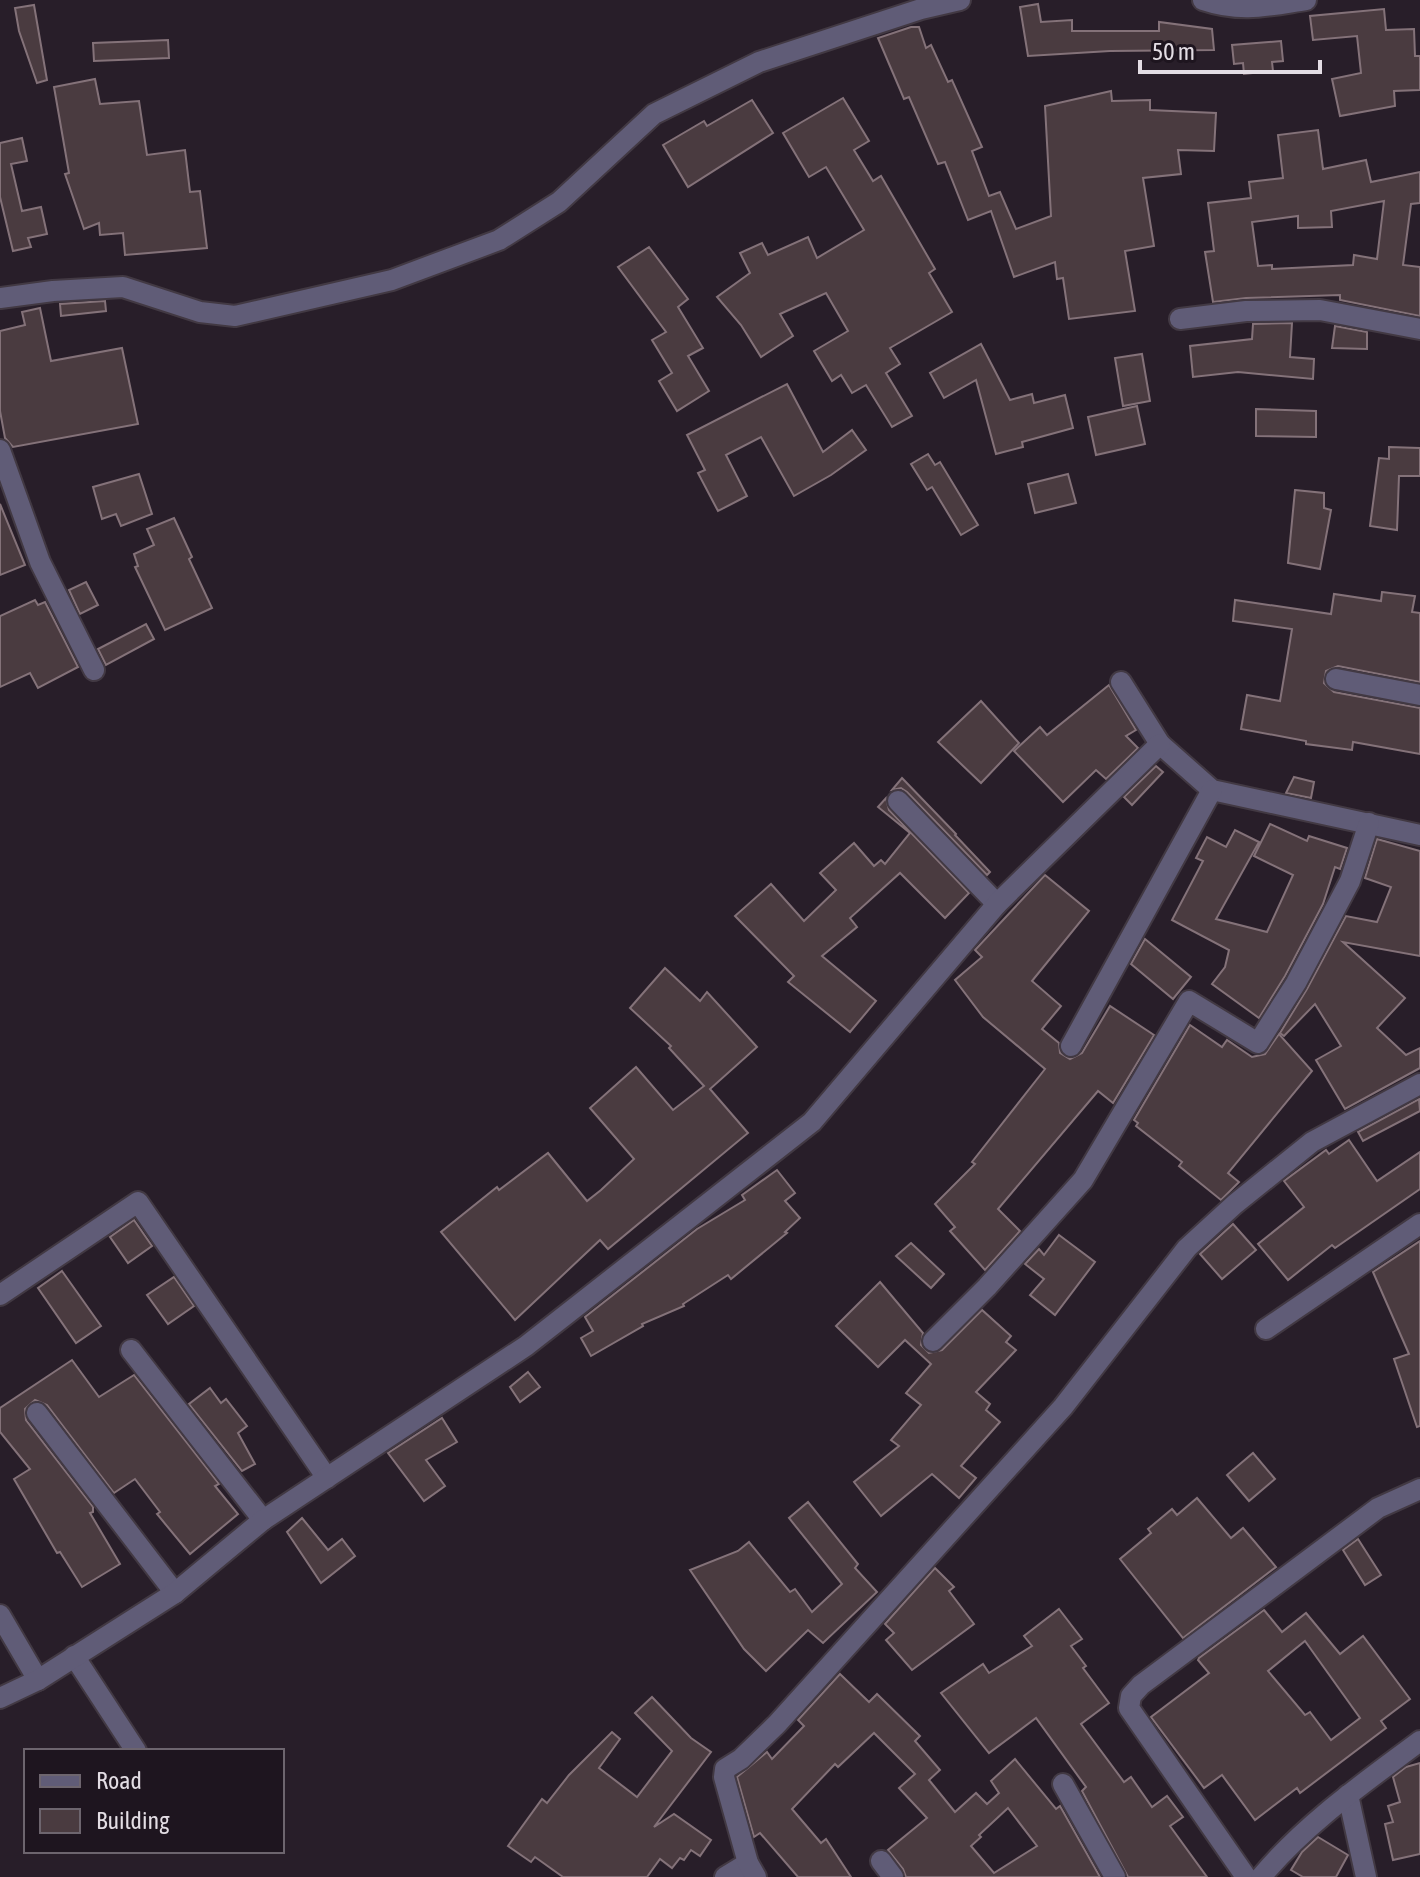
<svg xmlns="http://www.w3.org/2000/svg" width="1420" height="1877" viewBox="0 0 1420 1877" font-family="'Asap Condensed',sans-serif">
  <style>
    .building { fill: #4a3b40; stroke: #847279; stroke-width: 2; fill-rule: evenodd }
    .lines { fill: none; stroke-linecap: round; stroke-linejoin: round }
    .minor-casing { stroke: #423943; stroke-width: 24 }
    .minor { stroke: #605c77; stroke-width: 20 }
  </style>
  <rect width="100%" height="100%" fill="#281e29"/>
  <!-- building -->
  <g class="building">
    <polygon points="1038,4 1041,22 1072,20 1072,31 1159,31 1159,22 1212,29 1214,50 1110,51 1028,56 1020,7"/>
    <polygon points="34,5 47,80 37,83 19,31 15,8"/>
    <polygon points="1384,9 1386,30 1414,29 1415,56 1420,56 1420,90 1394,91 1395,106 1340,116 1332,79 1361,73 1357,36 1313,40 1310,16"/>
    <polygon points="911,27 919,27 926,48 931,45 948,82 952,80 982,147 972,151 989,196 1000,192 1016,229 1051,216 1045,106 1111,91 1112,101 1150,100 1150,110 1216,113 1214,151 1178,150 1181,174 1143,178 1154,246 1125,251 1135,311 1069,319 1063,278 1057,279 1055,262 1014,277 991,211 968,220 945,162 938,164 909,97 904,99 878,38"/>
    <polygon points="168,40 169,58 94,61 93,43"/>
    <polygon points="1281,41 1283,61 1272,62 1273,71 1244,74 1243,63 1234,64 1232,45"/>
    <polygon points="95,79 100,104 139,101 147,155 185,150 190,192 200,191 207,248 125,255 123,233 100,235 99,223 84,229 65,174 69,173 54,87"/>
    <polygon points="843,98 869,141 854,150 873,181 881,176 935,269 929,273 952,312 890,348 900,364 886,373 912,416 892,427 866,385 852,393 841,375 832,381 814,351 848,331 826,293 780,314 793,336 761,357 741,325 717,297 750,273 740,253 762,243 768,255 808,237 817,258 864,230 826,167 809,177 783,133"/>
    <polygon points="752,100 773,133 688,187 663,145 704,121 707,126"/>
    <path d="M1318,130L1323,169L1366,160L1371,182L1420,172V203L1411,204L1403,265L1420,267V316L1340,300V295L1246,298L1213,302L1205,252L1214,251L1208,203L1251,198L1249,182L1283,178L1278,135ZM1384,201L1377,259L1354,255L1353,265L1272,269V265L1258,266L1252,222L1298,216V228L1332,227L1331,211Z"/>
    <polygon points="22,138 27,161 11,164 22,211 41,207 47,234 28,238 31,247 13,251 0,197 0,143"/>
    <polygon points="649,247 688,299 678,307 703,348 688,356 709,391 677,411 659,381 672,373 652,340 666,332 618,267"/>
    <polygon points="105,301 106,311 61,316 60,304"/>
    <polygon points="40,308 51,361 122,348 138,424 13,447 5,438 0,411 0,331 25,325 22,312"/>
    <polygon points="1292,323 1290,357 1314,359 1313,379 1238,372 1193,377 1190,346 1252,339 1253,324"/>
    <polygon points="1335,326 1367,332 1367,349 1332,348"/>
    <polygon points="981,344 1010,400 1032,394 1034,403 1065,395 1073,428 1022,442 1023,447 996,454 976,380 944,398 930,373"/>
    <polygon points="1142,354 1150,401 1123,406 1115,358"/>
    <polygon points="787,384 823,452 852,430 866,450 831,475 794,496 761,437 726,455 747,496 718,511 698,473 705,470 687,435"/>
    <polygon points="1137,406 1145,444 1096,455 1088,417"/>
    <polygon points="1256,409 1316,411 1316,437 1256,436"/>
    <polygon points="1389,447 1420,448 1420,476 1399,476 1397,530 1370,526 1379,458 1389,459"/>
    <polygon points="928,454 935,465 940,462 978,525 961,535 932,487 927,490 911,464"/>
    <polygon points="139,474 152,514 121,526 116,514 102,519 93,487"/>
    <polygon points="1068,474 1076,503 1035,513 1028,484"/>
    <polygon points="1295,490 1324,493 1324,508 1331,510 1320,569 1288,563"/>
    <polygon points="0,504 25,565 0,575"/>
    <polygon points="174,518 192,557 189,559 212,608 165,630 135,567 138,566 134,554 154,545 147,529"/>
    <polygon points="86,582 98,605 80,614 69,590"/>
    <polygon points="1382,592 1415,596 1412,612 1420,613 1420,682 1338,666 1326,671 1324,683 1334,692 1420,708 1420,754 1353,742 1352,750 1306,744 1306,741 1241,729 1247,695 1280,701 1292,629 1233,621 1235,600 1331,614 1334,594 1381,601"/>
    <polygon points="35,600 38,605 45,602 78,667 38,688 30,673 0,687 0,616"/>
    <polygon points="146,624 154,639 106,665 98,649"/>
    <polygon points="1109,685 1136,730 1126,736 1138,748 1106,779 1096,770 1063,802 1014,751 1040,727 1047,735"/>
    <polygon points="981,701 1019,743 981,783 938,742"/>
    <polygon points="1156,766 1163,772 1132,805 1124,797"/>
    <polygon points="1294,777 1314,782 1311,798 1286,793"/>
    <polygon points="902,778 956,834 955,835 990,872 987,875 907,792 901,788 892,790"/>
    <polygon points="886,798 889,810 969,893 945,918 900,873 850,918 857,927 822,956 876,1001 850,1032 788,982 794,976 735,916 771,884 804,921 836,890 820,873 854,843 874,866 881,860 885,864 910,833 878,807"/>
    <polygon points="1270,824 1307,841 1309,836 1347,848 1340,869 1335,867 1323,904 1285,976 1259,1018 1212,984 1225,967 1229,950 1172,920 1203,861 1196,858 1207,837 1226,847 1235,830 1259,842 1216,919 1267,932 1293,875 1254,856"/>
    <polygon points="1377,839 1420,851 1420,956 1343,942 1405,998 1377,1028 1406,1055 1420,1048 1420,1068 1345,1109 1316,1060 1341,1046 1315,1004 1284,1036 1280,1033 1307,989 1346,916 1377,922 1391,887 1365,878"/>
    <polygon points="1045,875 1089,911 1032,981 1061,1006 1042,1029 1059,1043 1060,1053 1070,1059 1082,1053 1110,1006 1154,1035 1113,1103 1098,1091 998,1209 1020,1231 985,1270 950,1231 955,1227 935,1204 975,1164 972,1162 1045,1069 983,1017 955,980 982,957 975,950"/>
    <polygon points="1145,939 1191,977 1173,999 1131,964"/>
    <polygon points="665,968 700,1001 707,992 757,1047 710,1089 748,1133 608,1249 600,1240 515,1320 441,1232 497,1187 499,1190 548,1153 587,1201 601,1190 634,1159 590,1108 636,1067 673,1110 704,1086 669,1048 671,1046 630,1008"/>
    <polygon points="1190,1025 1222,1047 1227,1040 1252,1057 1265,1054 1279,1034 1312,1071 1228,1173 1239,1182 1221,1200 1179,1166 1182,1162 1136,1126 1138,1123 1134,1120"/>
    <polygon points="1419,1099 1420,1111 1363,1141 1358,1132"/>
    <polygon points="1349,1140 1377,1181 1420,1152 1420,1189 1335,1248 1332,1245 1288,1280 1258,1244 1304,1207 1284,1181 1326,1150 1329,1154"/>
    <polygon points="777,1170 795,1193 785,1201 800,1218 785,1232 787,1233 731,1279 728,1275 683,1304 684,1306 642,1324 643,1326 591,1356 581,1338 593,1331 585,1317 697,1229 745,1200 742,1195"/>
    <polygon points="134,1220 152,1246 128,1263 110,1237"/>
    <polygon points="1233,1224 1256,1250 1222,1279 1200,1254"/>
    <polygon points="1059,1235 1095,1262 1055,1315 1030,1295 1044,1279 1025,1264 1039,1249 1044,1255"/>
    <polygon points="1420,1241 1420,1426 1417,1427 1394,1359 1409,1354 1373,1272"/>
    <polygon points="911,1243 944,1274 931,1288 896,1256"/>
    <polygon points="62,1271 101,1326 76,1343 38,1288"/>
    <polygon points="174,1277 194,1306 168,1324 147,1295"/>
    <polygon points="880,1282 923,1333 921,1345 929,1353 942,1350 982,1310 1011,1336 1006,1342 1016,1350 976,1392 990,1404 986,1410 1000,1422 961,1466 976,1478 959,1498 932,1474 881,1516 854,1482 899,1446 891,1440 921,1405 906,1393 931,1364 905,1340 878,1367 836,1326"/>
    <polygon points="72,1360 99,1397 134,1375 219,1484 215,1486 238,1514 190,1554 157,1514 160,1512 135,1479 114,1493 47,1405 35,1400 25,1409 26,1420 93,1507 93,1512 90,1513 120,1564 82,1587 60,1552 57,1553 14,1479 30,1469 0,1432 0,1408"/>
    <polygon points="528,1372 540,1387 520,1402 510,1387"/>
    <polygon points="210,1388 221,1403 226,1399 247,1426 238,1433 255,1464 242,1471 189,1404"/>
    <polygon points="442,1418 457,1442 426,1460 445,1486 424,1501 388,1453"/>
    <polygon points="1253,1453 1275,1479 1249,1501 1227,1475"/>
    <polygon points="1197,1498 1231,1538 1243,1528 1276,1567 1183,1638 1120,1559 1151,1533 1148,1529 1172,1509 1177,1515"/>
    <polygon points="808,1502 858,1564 855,1568 877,1592 823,1643 808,1630 766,1671 744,1649 690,1570 738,1551 749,1542 790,1592 795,1589 812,1612 842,1584 789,1518"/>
    <polygon points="302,1518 328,1550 342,1539 355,1556 321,1583 287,1532"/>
    <polygon points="1358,1539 1381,1575 1365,1585 1343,1550"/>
    <polygon points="935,1568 954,1587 949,1591 974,1624 912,1670 886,1640 894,1633 885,1624"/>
    <polygon points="1059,1609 1082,1639 1071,1646 1086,1666 1083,1668 1109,1703 1081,1724 1124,1782 1131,1777 1152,1807 1167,1796 1183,1817 1170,1826 1207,1877 1128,1877 1082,1791 1086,1787 1036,1718 989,1753 941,1693 983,1664 989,1673 1032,1646 1024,1636"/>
    <path d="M1264,1610L1282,1632L1306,1613L1340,1654L1363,1636L1410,1699L1381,1721L1386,1728L1300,1793L1297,1788L1255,1820L1222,1775L1204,1788L1151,1717L1209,1673L1198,1660L1199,1658ZM1305,1641L1360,1718L1331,1740L1310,1712L1305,1715L1268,1671Z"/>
    <path d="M840,1674L869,1702L877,1694L920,1736L915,1741L940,1770L929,1780L955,1812L976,1793L987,1804L999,1793L991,1781L1015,1759L1056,1809L1060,1806L1100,1877H906L903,1869L888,1850L927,1818L899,1788L915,1774L874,1733L838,1767L835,1764L792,1809L821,1843L826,1839L851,1877H798L760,1833L754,1837L737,1777L767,1752L772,1759L804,1726L798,1720ZM1008,1808L1037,1846L994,1873L971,1846L981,1837L979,1835Z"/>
    <polygon points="652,1697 691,1738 711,1752 654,1827 674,1814 711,1840 700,1856 691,1850 684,1860 680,1858 672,1868 660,1859 647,1877 563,1877 535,1857 531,1862 508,1846 542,1799 547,1803 569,1775 612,1732 620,1739 599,1768 637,1797 672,1751 635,1713"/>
    <polygon points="1420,1763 1420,1854 1393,1860 1385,1824 1393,1822 1388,1806 1400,1802 1393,1777 1406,1767"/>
    <polygon points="1318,1837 1348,1855 1336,1877 1303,1877 1291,1870 1302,1852"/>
  </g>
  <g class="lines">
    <!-- minor casing -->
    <g class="minor-casing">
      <g id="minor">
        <path d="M1203,0C1242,13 1267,6 1306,0"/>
        <polyline points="0,298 53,291 123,287 200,312 235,316 392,280 499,240 559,202 654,114 759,62 921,9 960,0"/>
        <polyline points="1180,319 1246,311 1320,310 1420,329"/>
        <polyline points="0,450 40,562 94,670"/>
        <polyline points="1336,679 1420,695"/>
        <polyline points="1121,682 1160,744 1212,790 1420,835"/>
        <polyline points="898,801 997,904"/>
        <polyline points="1071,1046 1212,790"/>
        <polyline points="0,1295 138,1202 327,1478"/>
        <polyline points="1266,1329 1420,1224"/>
        <polyline points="933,1341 987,1287 1083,1180 1189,1001 1258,1043 1296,983 1350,881 1369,823"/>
        <polyline points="131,1350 263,1520"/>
        <polyline points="37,1413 175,1593"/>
        <polyline points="0,1615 38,1680"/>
        <polyline points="74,1656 136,1751"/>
        <polyline points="0,1698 38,1680 175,1593 263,1520 526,1346 812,1122 997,904 1160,744"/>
        <polyline points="1063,1784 1115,1877"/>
        <polyline points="1348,1795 1366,1877"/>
        <polyline points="881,1861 893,1877"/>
        <polyline points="725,1877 748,1863"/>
        <polyline points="756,1877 748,1863 724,1777 725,1769 741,1759 777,1724 1063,1407 1187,1248 1235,1204 1312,1142 1420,1084"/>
        <polyline points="1246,1877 1129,1708 1131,1696 1141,1685 1378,1508 1420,1489"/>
        <path d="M1261,1877C1306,1823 1364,1783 1420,1741"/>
      </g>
    </g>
    <!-- minor -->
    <use href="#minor" class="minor"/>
  </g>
  <!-- legend -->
  <rect x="24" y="1749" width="260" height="104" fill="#1e151f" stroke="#6d656e" stroke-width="2"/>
  <rect x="40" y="1775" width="40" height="12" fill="#605c77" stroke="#6d656e" stroke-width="2"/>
  <text x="96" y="1789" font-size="24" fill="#e3dde4">Road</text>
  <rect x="40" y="1809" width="40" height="24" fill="#4a3b40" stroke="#6d656e" stroke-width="2"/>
  <text x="96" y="1829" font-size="24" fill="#e3dde4">Building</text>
  <!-- scale -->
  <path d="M1140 60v12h180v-12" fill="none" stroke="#e3dde4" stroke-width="4"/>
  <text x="1152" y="60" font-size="24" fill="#e3dde4" stroke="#1e151f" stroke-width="6" paint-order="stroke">50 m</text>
</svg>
